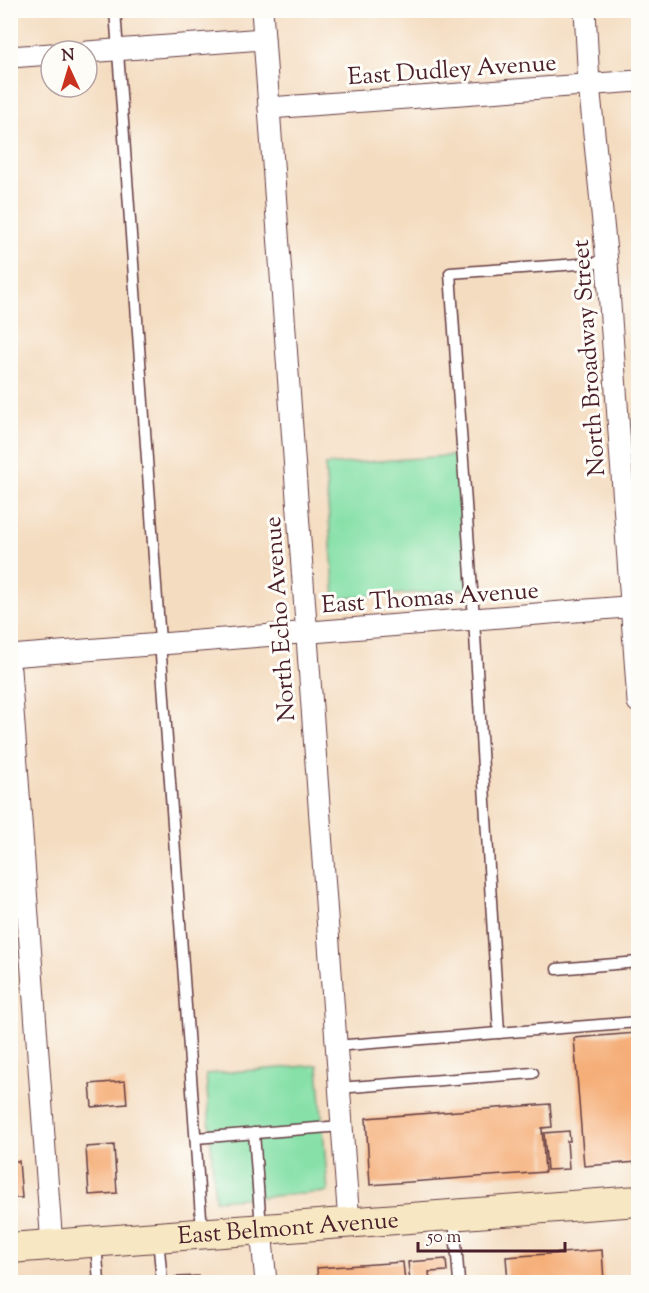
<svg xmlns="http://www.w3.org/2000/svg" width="649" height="1293" viewBox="0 0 649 1293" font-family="'Sorts Mill Goudy',serif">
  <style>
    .green { fill: #86e0a7; stroke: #688069; stroke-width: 1.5 }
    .building { fill: #f5ae78 }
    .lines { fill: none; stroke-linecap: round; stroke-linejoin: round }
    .lane-casing { stroke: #643b41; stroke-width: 13 }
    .street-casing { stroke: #643b41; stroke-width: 23 }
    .secondary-casing { stroke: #643b41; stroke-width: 32 }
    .lane { stroke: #fff; stroke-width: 10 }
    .street { stroke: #fff; stroke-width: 21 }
    .secondary { stroke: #f7e8c3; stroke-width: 30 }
    .labels { text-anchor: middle; stroke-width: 6; stroke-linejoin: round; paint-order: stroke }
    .street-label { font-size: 24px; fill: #4a1f2b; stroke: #fdfcf7 }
  </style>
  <rect width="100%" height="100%" fill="#fdfcf7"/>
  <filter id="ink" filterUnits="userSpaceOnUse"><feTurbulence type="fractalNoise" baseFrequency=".0167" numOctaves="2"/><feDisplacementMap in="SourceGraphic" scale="12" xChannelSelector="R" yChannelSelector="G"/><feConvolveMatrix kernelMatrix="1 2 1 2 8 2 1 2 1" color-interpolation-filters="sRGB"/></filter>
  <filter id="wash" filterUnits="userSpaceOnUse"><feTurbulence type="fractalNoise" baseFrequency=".008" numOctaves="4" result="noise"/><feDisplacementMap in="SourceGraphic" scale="24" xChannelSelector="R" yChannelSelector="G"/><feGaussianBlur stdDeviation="1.35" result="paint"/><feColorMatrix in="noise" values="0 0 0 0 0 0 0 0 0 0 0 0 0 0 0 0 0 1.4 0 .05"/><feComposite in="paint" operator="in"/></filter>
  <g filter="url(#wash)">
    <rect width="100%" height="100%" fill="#f4dcc0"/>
    <!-- green -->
    <g class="green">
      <polygon points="460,455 469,589 335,599 325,465"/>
      <polygon points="318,1065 328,1192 215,1200 206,1074"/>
    </g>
    <g id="blocks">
      <!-- building -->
      <g class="building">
        <polygon points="636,1033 638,1069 638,1162 584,1166 574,1038"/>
        <polygon points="125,1081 127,1104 92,1107 90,1084"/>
        <polygon points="550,1104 552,1127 542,1128 545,1172 370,1185 366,1118"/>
        <polygon points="569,1131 570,1141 567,1141 569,1169 547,1170 544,1133"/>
        <polygon points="114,1145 117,1193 89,1195 86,1147"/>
        <polygon points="10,1161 19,1161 22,1198 10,1198"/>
        <polygon points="602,1250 604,1282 508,1282 506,1257"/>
        <polygon points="446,1259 447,1271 429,1272 430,1282 410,1282 408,1262"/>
        <polygon points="403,1262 405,1282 318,1282 317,1268"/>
        <polygon points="198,1276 198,1282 175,1282 175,1277"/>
      </g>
    </g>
  </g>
  <g filter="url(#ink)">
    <use href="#blocks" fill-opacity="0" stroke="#643b41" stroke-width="1.5"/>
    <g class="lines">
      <!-- lane casing -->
      <g class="lane-casing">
        <g id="lane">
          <polyline points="115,10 202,1231"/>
          <polyline points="557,969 638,962"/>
          <polyline points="499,1033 474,619 450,273 607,262"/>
          <polyline points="335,1046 638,1022"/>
          <polyline points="338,1088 533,1073"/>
          <polyline points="254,1133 261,1228"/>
          <polyline points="196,1138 341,1126"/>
          <polyline points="454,1217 459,1282"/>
          <polyline points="158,1238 162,1282"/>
          <polyline points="96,1243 99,1282"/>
        </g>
      </g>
      <!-- street casing -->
      <g class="street-casing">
        <g id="street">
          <polyline points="262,10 349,1223"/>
          <polyline points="585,10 589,84 607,262 638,702"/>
          <polyline points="87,52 264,39"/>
          <polyline points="10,57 51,54"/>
          <polyline points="269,108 638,81"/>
          <polyline points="10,656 638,606"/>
          <polyline points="10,670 52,1246"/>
          <polyline points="261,1230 266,1282"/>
        </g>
      </g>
      <!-- secondary casing -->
      <g class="secondary-casing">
        <g id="secondary">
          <path id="s1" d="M10,1248L638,1201"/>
        </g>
      </g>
      <!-- lane -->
      <use href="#lane" class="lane"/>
      <!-- street -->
      <use href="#street" class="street"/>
      <!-- secondary -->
      <use href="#secondary" class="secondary"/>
    </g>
  </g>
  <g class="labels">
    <!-- street labels -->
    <g class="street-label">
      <text transform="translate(452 69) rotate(-4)" y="8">East Dudley Avenue</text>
      <text transform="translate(588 358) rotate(-94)" y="8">North Broadway Street</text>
      <text transform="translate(430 597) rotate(-4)" y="8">East Thomas Avenue</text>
      <text transform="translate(279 619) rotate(-94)" y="8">North Echo Avenue</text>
      <text dy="8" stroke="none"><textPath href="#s1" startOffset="279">East Belmont Avenue</textPath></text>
    </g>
  </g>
  <!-- margin -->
  <rect width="649" height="1293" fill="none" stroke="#fdfcf7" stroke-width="36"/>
  <!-- north arrow -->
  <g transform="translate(69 69) rotate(356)"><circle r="28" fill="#fdfcf7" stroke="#b5a4a5" stroke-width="1.5"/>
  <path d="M0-4.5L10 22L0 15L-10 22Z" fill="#c8321e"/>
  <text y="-9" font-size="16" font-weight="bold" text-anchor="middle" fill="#4a1f2b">N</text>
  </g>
  <!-- scale -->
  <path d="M418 1242v9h147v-9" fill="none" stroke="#4a1f2b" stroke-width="3"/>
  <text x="427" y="1242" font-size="18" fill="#4a1f2b" stroke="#fdfcf7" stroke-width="4.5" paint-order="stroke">50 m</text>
</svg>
